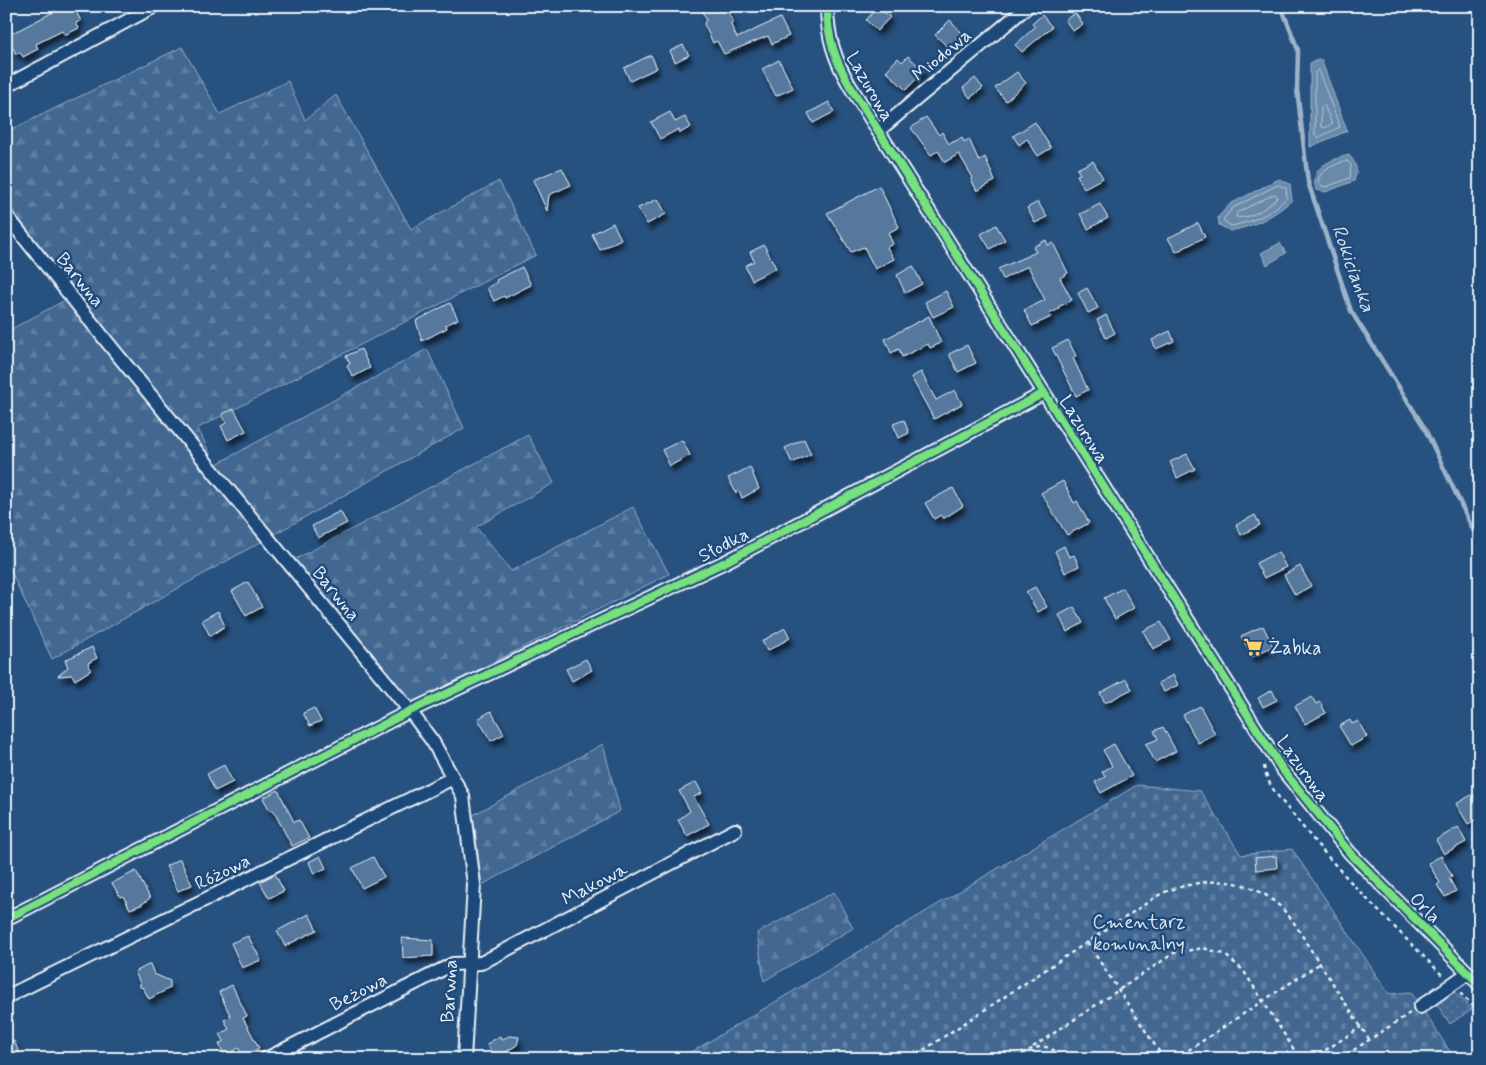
<svg xmlns="http://www.w3.org/2000/svg" width="1486" height="1065" viewBox="0 0 1486 1065" font-family="Mynerve,sans-serif">
  <style>
    .grass { fill: url(#grass-dots); stroke: #96acc4 }
    .forest { fill: url(#forest-firs); stroke: #96acc4 }
    .cemetery { fill: url(#cemetery-stones); stroke: #96acc4 }
    .water { fill: #6b8aaa; stroke: #9db3c9 }
    .lines { fill: none; stroke-linecap: round; stroke-linejoin: round }
    .shore { stroke: #b6c8d9; stroke-width: 1 }
    .stream { stroke: #9db3c9; stroke-width: 4.5 }
    .building { fill: #57789d; stroke: #e8f1f8; filter: url(#shadow) }
    .minor-casing { stroke: #e8f1f8; stroke-width: 16 }
    .path { stroke: #e8f1f8; stroke-width: 2.5; stroke-dasharray: 4 4; stroke-linecap: butt }
    .minor { stroke: #1f4a7a; stroke-width: 12 }
    .cycleway-casing { stroke: #1f4a7a; stroke-width: 11 }
    .cycleway { stroke: #77e17e; stroke-width: 8 }
    .labels { text-anchor: middle; stroke-width: 5; stroke-linejoin: round; paint-order: stroke }
    .street-label { font-size: 19px; fill: #e8f1f8; stroke: #1f4a7a }
    .poi-label { font-size: 19px; fill: #e8f1f8; stroke: #1f4a7a; text-anchor: start }
    .park-label { font-size: 19px; fill: #d8e3ee; stroke: #1f4a7a }
    .water-label { font-size: 20px; font-style: italic; fill: #d5e2ec; stroke: #1f4a7a }
  </style>
  <defs>
    <pattern id="grass-dots" width="8" height="8" patternUnits="userSpaceOnUse" patternTransform="scale(1.25)"><rect width="8" height="8" fill="#436891"/><path d="M2 2h.1M6 6h.1" fill="none" stroke="#5e7ea1" stroke-width="1.8" stroke-linecap="round"/></pattern>
    <pattern id="forest-firs" width="22" height="20" patternUnits="userSpaceOnUse" patternTransform="scale(1.25)"><rect width="22" height="20" fill="#436891"/><path d="M5 1l3.5 6h-7zM16 11l3.5 6h-7z" fill="#5e7ea1"/></pattern>
    <pattern id="cemetery-stones" width="16" height="16" patternUnits="userSpaceOnUse" patternTransform="scale(1.25)"><rect width="16" height="16" fill="#436891"/><path d="M2 7V4a2 2 0 0 1 4 0v3zM10 15v-3a2 2 0 0 1 4 0v3z" fill="#5e7ea1"/></pattern>
    <filter id="shadow"><feDropShadow dx="3" dy="5.5" stdDeviation="2.5" flood-color="#0009"/></filter>
  </defs>
  <rect width="100%" height="100%" fill="#27517f"/>
  <filter id="ink" filterUnits="userSpaceOnUse"><feTurbulence type="fractalNoise" baseFrequency=".02" numOctaves="2"/><feDisplacementMap in="SourceGraphic" scale="10" xChannelSelector="R" yChannelSelector="G"/><feConvolveMatrix kernelMatrix="1 2 1 2 8 2 1 2 1" color-interpolation-filters="sRGB"/></filter>
  <g filter="url(#ink)">
    <!-- grass -->
    <polygon class="grass" points="1454,991 1472,1009 1450,1024 1436,1003"/>
    <!-- forest -->
    <g class="forest">
      <polygon points="182,47 220,114 288,81 305,120 336,95 411,229 499,181 536,255 198,428 215,465 427,349 464,428 52,659 6,561 6,332 78,293 6,203 6,132"/>
      <polygon points="528,435 554,483 476,527 511,571 633,507 669,574 412,703 292,561"/>
      <polygon points="603,744 620,811 482,885 473,815"/>
      <polygon points="834,892 853,928 764,981 757,933"/>
    </g>
    <!-- cemetery -->
    <polygon class="cemetery" points="1137,785 1200,791 1241,855 1292,849 1389,994 1411,992 1455,1059 680,1059"/>
    <!-- water -->
    <g class="water">
      <polygon points="1321,59 1347,131 1310,147 1310,63"/>
      <path d="M1349,155C1357,164 1358,170 1354,181L1326,192L1316,190C1309,167 1330,160 1349,155Z"/>
      <path d="M1279,179L1290,184L1292,200C1273,217 1255,226 1230,231L1219,225L1218,217L1230,204Z"/>
      <polygon points="1280,243 1286,253 1267,265 1261,253"/>
    </g>
    <g class="lines">
      <!-- shore -->
      <g class="shore">
        <polygon points="1318,70 1340,127 1317,138 1315,135 1315,73"/>
        <polygon points="1324,105 1332,124 1324,128 1321,126 1321,107"/>
        <path d="M1347,161L1351,165L1350,178L1326,187L1320,185L1318,180C1322,169 1337,163 1347,161Z"/>
        <path d="M1278,185L1286,188L1287,197C1272,214 1252,222 1231,226L1224,221V218L1233,208Z"/>
        <path d="M1275,194L1278,197C1268,207 1250,220 1236,217L1237,213Z"/>
      </g>
      <!-- stream -->
      <polyline class="stream" points="1281,6 1298,50 1297,89 1308,182 1351,311 1424,427 1480,544"/>
    </g>
    <!-- building -->
    <g class="building">
      <polygon points="65,6 73,6 81,21 76,23 79,28 65,35 62,31 36,44 38,49 23,57 20,52 16,54 7,36"/>
      <polygon points="712,6 725,6 733,21 731,25 737,38 780,18 789,36 772,44 768,36 724,54 717,41 713,43 704,24 706,19 702,11"/>
      <polygon points="878,7 890,17 877,31 866,20"/>
      <polygon points="1075,13 1083,24 1073,31 1065,20"/>
      <polygon points="1042,15 1052,27 1022,52 1015,45 1035,27 1032,24"/>
      <polygon points="950,20 963,34 949,48 935,35"/>
      <polygon points="683,45 689,55 675,62 670,51"/>
      <polygon points="651,55 657,68 630,81 624,68"/>
      <polygon points="908,56 924,71 906,90 886,71 898,58 902,62"/>
      <polygon points="779,60 793,88 776,96 762,69"/>
      <polygon points="1017,72 1026,83 1006,101 995,88"/>
      <polygon points="975,78 983,88 970,98 963,88"/>
      <polygon points="829,102 834,112 813,123 808,113"/>
      <polygon points="670,112 675,122 685,117 691,127 680,133 679,129 660,139 651,122"/>
      <polygon points="926,117 939,135 942,132 949,144 962,138 964,142 969,139 979,161 985,157 995,181 977,191 971,179 973,178 959,154 945,162 938,151 931,155 911,128"/>
      <polygon points="1035,122 1051,148 1038,156 1027,139 1019,145 1013,136"/>
      <polygon points="1093,161 1103,178 1084,188 1077,175 1080,174 1077,169"/>
      <polygon points="562,168 571,185 549,195 547,211 533,180"/>
      <polygon points="879,186 899,227 888,233 893,244 887,247 894,259 875,269 864,247 851,252 827,213"/>
      <polygon points="658,199 666,214 647,224 638,208"/>
      <polygon points="1038,202 1047,217 1035,223 1027,208"/>
      <polygon points="1100,204 1108,218 1088,229 1080,214"/>
      <polygon points="613,223 621,239 600,250 592,234"/>
      <polygon points="1198,223 1205,237 1176,252 1168,238"/>
      <polygon points="996,225 1005,240 990,249 981,234"/>
      <polygon points="1046,240 1048,245 1053,243 1068,273 1060,278 1072,300 1058,307 1059,309 1049,314 1051,317 1032,326 1024,310 1045,300 1028,266 1003,279 998,269 1036,252 1033,247"/>
      <polygon points="764,245 776,268 752,280 745,266 754,261 750,252"/>
      <polygon points="913,266 922,284 905,293 897,275"/>
      <polygon points="522,267 531,285 505,298 504,296 494,301 487,288 497,282 496,280"/>
      <polygon points="1087,288 1098,308 1088,313 1078,293"/>
      <polygon points="946,291 954,307 933,317 925,302"/>
      <polygon points="450,303 458,319 446,325 447,328 422,341 416,321"/>
      <polygon points="1106,315 1115,333 1106,338 1097,320"/>
      <polygon points="929,316 941,343 930,348 928,344 902,357 899,349 891,353 885,339"/>
      <polygon points="1170,331 1174,341 1156,349 1152,340"/>
      <polygon points="1068,340 1076,356 1073,358 1088,390 1076,396 1052,348"/>
      <polygon points="967,345 976,363 958,372 949,354"/>
      <polygon points="361,349 370,368 353,377 347,366 350,364 346,356"/>
      <polygon points="921,372 936,400 955,390 962,404 934,419 911,377"/>
      <polygon points="234,409 246,431 228,440 221,426 226,423 222,414"/>
      <polygon points="904,420 909,433 899,438 893,424"/>
      <polygon points="804,439 811,454 792,463 785,448"/>
      <polygon points="682,440 690,455 670,466 662,450"/>
      <polygon points="1187,454 1195,469 1177,478 1170,462"/>
      <polygon points="750,467 759,489 742,498 739,491 736,493 728,478"/>
      <polygon points="1063,481 1074,503 1077,501 1089,523 1067,535 1041,493"/>
      <polygon points="953,488 963,506 943,519 941,515 934,519 925,503"/>
      <polygon points="340,511 347,523 318,538 312,526"/>
      <polygon points="1255,515 1260,525 1241,535 1236,525"/>
      <polygon points="1064,546 1069,557 1074,555 1079,566 1065,573 1055,551"/>
      <polygon points="1278,552 1286,567 1264,578 1256,563"/>
      <polygon points="1300,566 1311,586 1295,595 1284,575"/>
      <polygon points="248,582 262,607 246,616 232,591"/>
      <polygon points="1035,587 1047,607 1038,612 1026,592"/>
      <polygon points="1123,588 1134,608 1115,619 1104,598"/>
      <polygon points="1074,607 1083,623 1067,632 1059,615"/>
      <polygon points="218,611 225,626 210,636 202,620"/>
      <polygon points="1161,622 1171,640 1153,649 1143,631"/>
      <polygon points="1263,626 1273,646 1252,657 1241,636"/>
      <polygon points="785,628 790,638 767,651 762,641"/>
      <polygon points="92,647 97,658 88,663 91,670 75,680 72,675 58,676 68,667 65,660"/>
      <polygon points="586,659 592,670 572,681 566,669"/>
      <polygon points="1173,675 1178,685 1164,692 1158,683"/>
      <polygon points="1126,679 1132,689 1105,703 1100,693"/>
      <polygon points="1272,690 1277,700 1263,707 1258,698"/>
      <polygon points="1312,697 1316,704 1320,702 1326,713 1305,724 1295,706"/>
      <polygon points="1200,706 1215,734 1198,743 1183,715"/>
      <polygon points="314,708 321,721 310,726 303,713"/>
      <polygon points="491,711 504,734 491,741 478,719"/>
      <polygon points="1350,720 1352,724 1358,721 1367,737 1351,746 1339,726"/>
      <polygon points="1163,727 1176,751 1155,762 1146,744 1158,739 1154,731"/>
      <polygon points="1114,744 1132,776 1101,793 1095,782 1105,777 1102,772 1112,766 1103,750"/>
      <polygon points="224,765 233,782 215,791 207,774"/>
      <polygon points="696,782 702,793 694,797 709,824 687,836 678,820 690,811 679,791"/>
      <polygon points="278,790 294,822 299,820 309,838 292,846 273,810 270,811 263,798"/>
      <polygon points="1473,794 1480,805 1480,817 1468,824 1456,804"/>
      <polygon points="1458,827 1466,842 1444,854 1436,840"/>
      <polygon points="320,856 326,868 314,874 309,862"/>
      <polygon points="1276,856 1277,868 1256,870 1255,858"/>
      <polygon points="1441,856 1452,876 1449,878 1456,891 1445,897 1437,885 1440,883 1428,863"/>
      <polygon points="373,857 384,877 362,888 352,868"/>
      <polygon points="180,859 192,885 178,891 166,866"/>
      <polygon points="136,871 150,898 141,905 130,909 123,896 120,897 112,883"/>
      <polygon points="275,874 284,891 269,898 260,882"/>
      <polygon points="309,914 317,930 285,946 277,931"/>
      <polygon points="248,936 261,960 242,968 231,943"/>
      <polygon points="402,938 433,940 433,956 403,958"/>
      <polygon points="150,964 154,974 170,981 170,988 149,999 143,988 140,987 140,983 135,972"/>
      <polygon points="232,985 247,1016 243,1018 259,1048 243,1057 239,1048 225,1056 219,1044 224,1041 220,1034 229,1029 224,1020 231,1017 219,992"/>
      <polygon points="500,1036 501,1040 509,1036 519,1037 517,1045 495,1059 487,1044"/>
      <polygon points="14,1041 22,1059 6,1059 6,1045"/>
    </g>
    <g class="lines">
      <!-- minor casing -->
      <g class="minor-casing">
        <g id="minor">
          <path d="M827,6C827,37 835,60 850,86L1282,769L1350,853L1480,985"/>
          <polyline points="6,86 155,6"/>
          <polyline points="878,131 1028,6"/>
          <polyline points="6,215 112,348 410,711 433,742 463,796 474,885 464,1059"/>
          <polyline points="6,919 410,711 727,561 1044,393"/>
          <polyline points="6,997 453,778"/>
          <polyline points="1420,1007 1468,973"/>
          <polyline points="266,1059 453,964 481,963 735,830"/>
        </g>
      </g>
      <!-- path -->
      <g class="path">
        <path d="M1264,766C1267,786 1282,801 1295,817C1340,875 1393,925 1444,977"/>
        <polyline points="1087,942 1164,1059"/>
        <polyline points="1460,993 1480,1013"/>
        <polyline points="1033,1047 1174,953 1203,948 1224,954 1243,970 1300,1059"/>
        <polyline points="1022,1054 1025,1059"/>
        <path d="M910,1059L1162,893C1208,876 1253,874 1288,915C1298,927 1306,943 1315,956C1333,984 1351,1012 1369,1039"/>
        <path d="M1015,1059C1033,1047 1047,1039 1063,1059"/>
        <polyline points="1175,1059 1319,964"/>
        <polyline points="1312,1059 1361,1027"/>
        <polyline points="1340,1059 1410,1013"/>
      </g>
      <!-- minor -->
      <use href="#minor" class="minor"/>
      <!-- cycleway casing -->
      <g class="cycleway-casing">
        <g id="cycleway">
          <path d="M827,6C827,37 835,60 850,86L1282,769L1350,853L1480,985"/>
          <polyline points="6,919 410,711 727,561 1044,393"/>
        </g>
      </g>
      <!-- cycleway -->
      <use href="#cycleway" class="cycleway"/>
    </g>
  </g>
  <!-- icons -->
  <defs>
    <g id="supermarket-bare" transform="scale(1.5)"><path d="M-6-5.5h2.5l.6 2H6L4.5 2H-2.5L-4.4-4H-6ZM-1.5 3.2a1.3 1.3 0 1 0 .1 0ZM3 3.2a1.3 1.3 0 1 0 .1 0Z" fill="#ffd166" stroke="#1f4a7a" stroke-width="2.5" paint-order="stroke"/></g>
  </defs>
  <g fill-rule="evenodd">
    <use href="#supermarket-bare" x="1253" y="647"/>
  </g>
  <g class="labels">
    <!-- street labels -->
    <g class="street-label">
      <text transform="translate(941 54) rotate(-40)" y="7">Miodowa</text>
      <text transform="translate(871 86) rotate(60)" y="7">Lazurowa</text>
      <text transform="translate(81 279) rotate(51)" y="7">Barwna</text>
      <text transform="translate(1085 429) rotate(58)" y="7">Lazurowa</text>
      <text transform="translate(723 544) rotate(-27)" y="7">Słodka</text>
      <text transform="translate(337 593) rotate(51)" y="7">Barwna</text>
      <text transform="translate(1304 768) rotate(54)" y="7">Lazurowa</text>
      <text transform="translate(222 871) rotate(-26)" y="7">Różowa</text>
      <text transform="translate(594 883) rotate(-28)" y="7">Makowa</text>
      <text transform="translate(1426 907) rotate(45)" y="7">Orla</text>
      <text transform="translate(358 991) rotate(-27)" y="7">Beżowa</text>
      <text transform="translate(448 991) rotate(-87)" y="7">Barwna</text>
    </g>
    <!-- poi labels -->
    <g class="poi-label">
      <text x="1268" y="654">Żabka</text>
    </g>
    <!-- park labels -->
    <g class="park-label">
      <text x="1139" y="928">Cmentarz<tspan x="1139" dy="22">komunalny</tspan></text>
    </g>
    <!-- water labels -->
    <g class="water-label">
      <text transform="translate(1354 268) rotate(70)" y="7">Rokicianka</text>
    </g>
  </g>
  <!-- margin -->
  <rect width="1486" height="1065" fill="none" stroke="#1f4a7a" stroke-width="25"/>
  <rect x="12" y="12" width="1461" height="1040" fill="none" stroke="#e8f1f8" stroke-width="2" filter="url(#ink)"/>
</svg>
